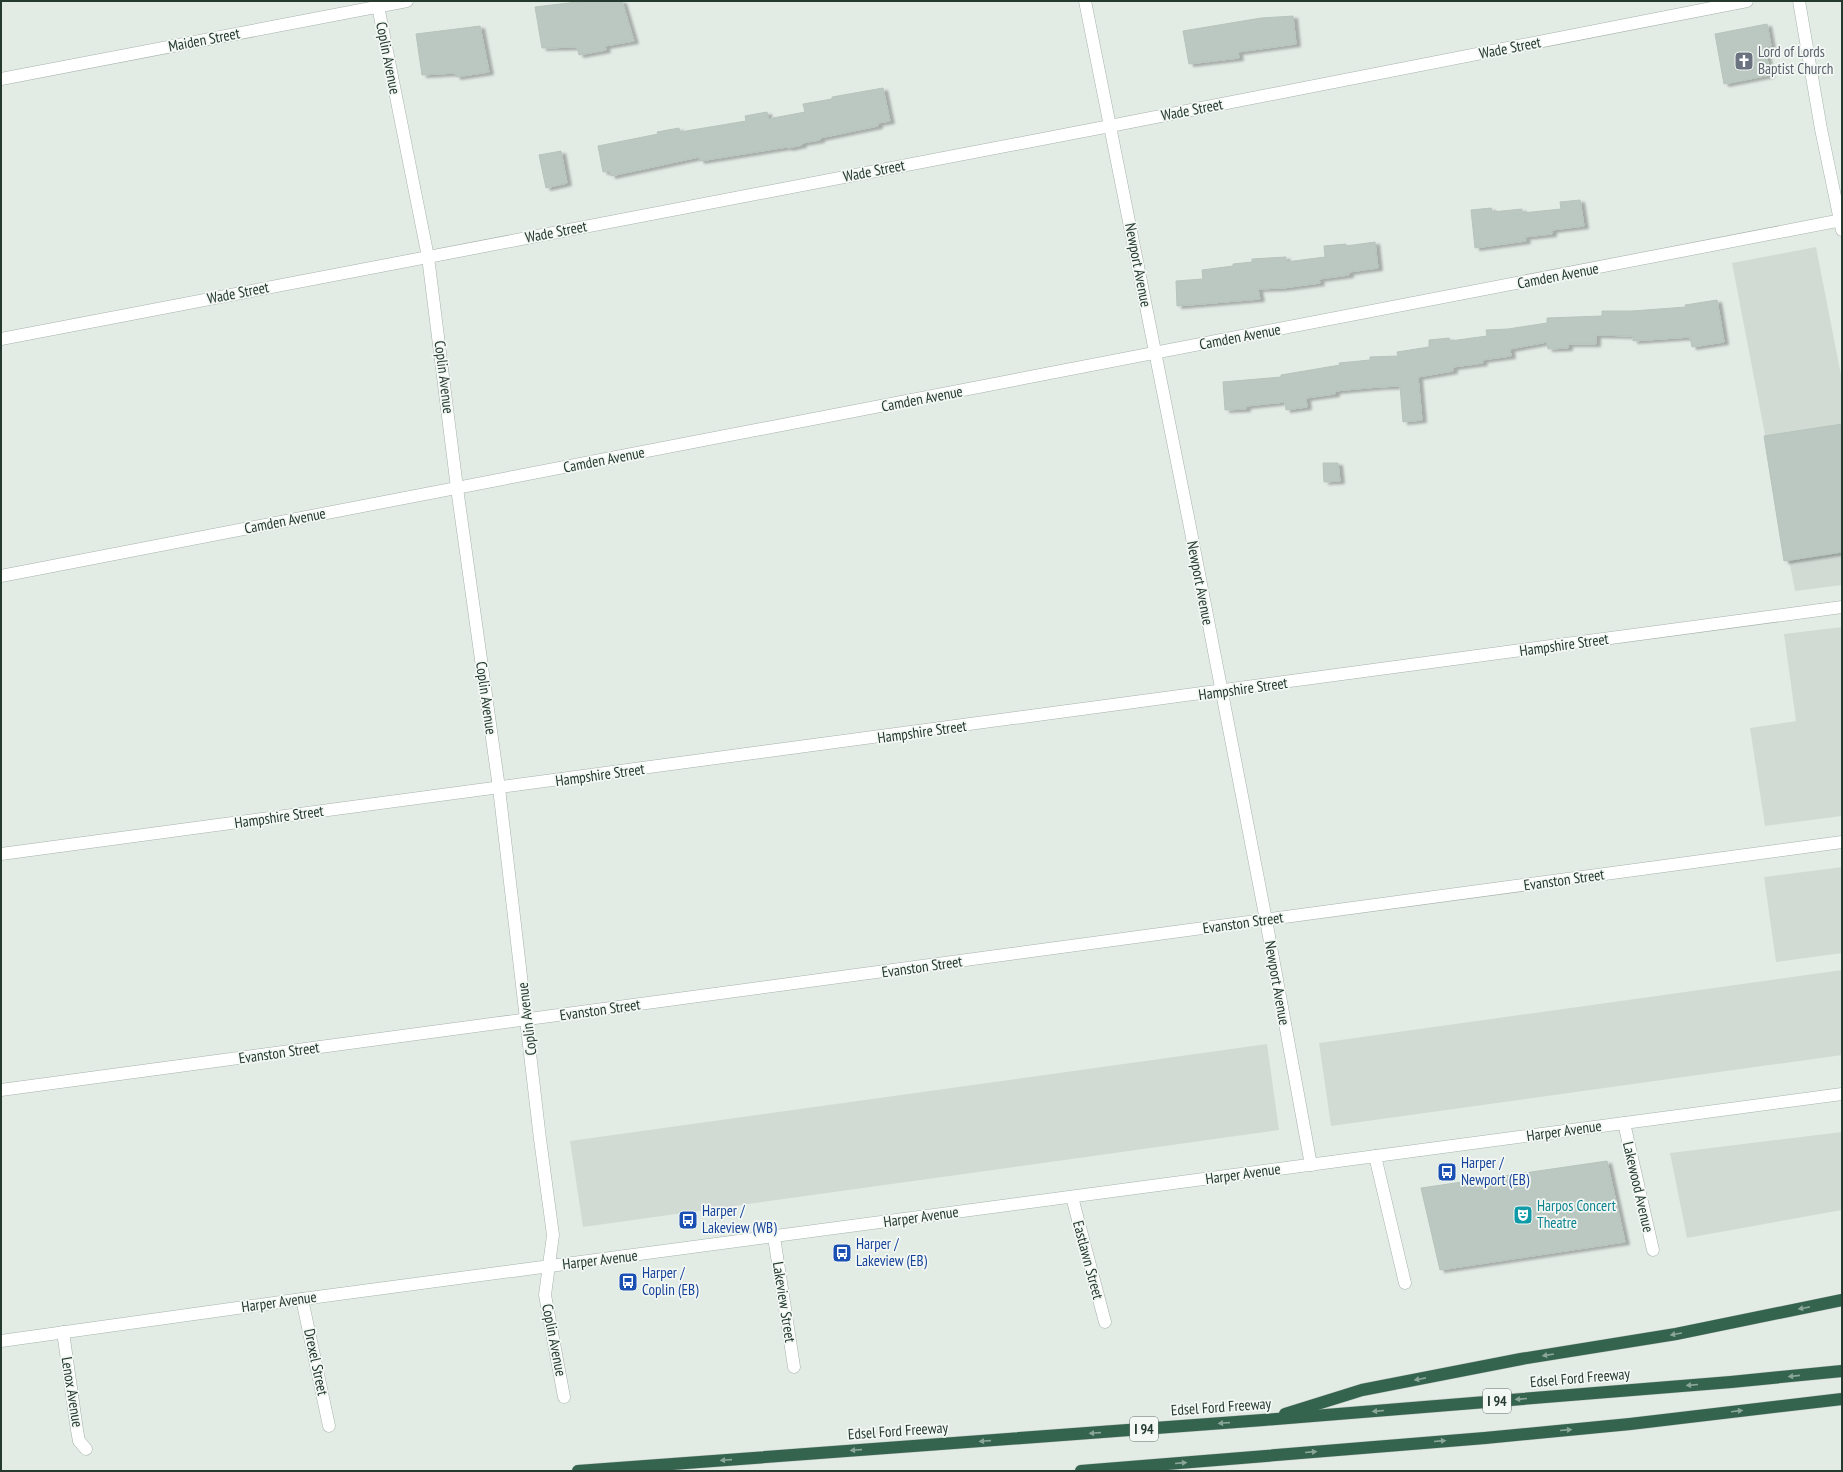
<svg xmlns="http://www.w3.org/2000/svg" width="1843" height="1472" viewBox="0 0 1843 1472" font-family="'PT Sans Narrow',sans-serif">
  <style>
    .built { fill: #d1dbd4 }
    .building { fill: #bbc8c1; stroke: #b6c4bb; filter: url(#shadow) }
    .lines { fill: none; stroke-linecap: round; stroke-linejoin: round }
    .street-casing { stroke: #a6b2ab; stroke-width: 13 }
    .secondary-casing { stroke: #a3b5ab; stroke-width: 13 }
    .highway-casing { stroke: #c2c8c5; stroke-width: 13 }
    .street { stroke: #fff; stroke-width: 12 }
    .secondary { stroke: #fff; stroke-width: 12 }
    .highway { stroke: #34634e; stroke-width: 12 }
    .oneway { fill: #8aa699 }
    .labels { text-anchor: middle; stroke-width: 3.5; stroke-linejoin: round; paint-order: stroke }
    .shield { fill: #f3f8f4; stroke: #63736a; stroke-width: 1 }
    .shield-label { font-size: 14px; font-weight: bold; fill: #253a2f }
    .street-label { font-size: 15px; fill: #253a2f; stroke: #f3f8f4 }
    .worship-label { font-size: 15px; fill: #5b616d; stroke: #f3f8f4; text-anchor: start }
    .transit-label { font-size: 15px; fill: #164399; stroke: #f3f8f4; text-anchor: start }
    .culture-label { font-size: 15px; fill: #0d838f; stroke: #f3f8f4; text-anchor: start }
  </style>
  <defs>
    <filter id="shadow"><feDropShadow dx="4.5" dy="2.5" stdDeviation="1" flood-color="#0004"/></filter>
  </defs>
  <rect width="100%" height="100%" fill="#e3ebe5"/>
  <!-- built -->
  <g class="built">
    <polygon points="1816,247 1842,380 1842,585 1795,591 1732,263"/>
    <polygon points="1842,627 1842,816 1765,826 1750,728 1796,721 1784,634"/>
    <polygon points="1842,867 1842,953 1776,962 1764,877"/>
    <polygon points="1842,970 1842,1055 1331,1126 1319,1043"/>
    <polygon points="1267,1044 1279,1130 583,1227 570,1141"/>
    <polygon points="1842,1132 1842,1210 1687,1238 1670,1153"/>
  </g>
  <!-- building -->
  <g class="building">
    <polygon points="585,1 622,1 634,41 605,46 606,50 579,55 577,47 542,48 535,7"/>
    <polygon points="1293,16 1296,44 1238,52 1239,58 1189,64 1183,31 1261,18"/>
    <polygon points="1767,24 1771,46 1765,47 1770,75 1724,84 1715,34"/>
    <polygon points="480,26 489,72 456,77 455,73 422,75 416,34"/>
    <polygon points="883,88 890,121 878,123 878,126 820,138 820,140 802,143 802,145 788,148 787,147 700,161 699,157 611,176 610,171 603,172 598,146 658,134 657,132 679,128 680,132 746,121 745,116 767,112 768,119 805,112 803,104 832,99 832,97"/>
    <polygon points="561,151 567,183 546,188 539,155"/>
    <polygon points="1580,200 1584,226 1552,230 1552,234 1525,237 1526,241 1475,248 1471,210 1491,208 1492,212 1522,209 1522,213 1561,209 1560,202"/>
    <polygon points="1375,242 1378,268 1349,272 1349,275 1319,279 1320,283 1283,288 1258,289 1260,299 1177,306 1176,281 1203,279 1202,270 1233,266 1233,264 1252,262 1252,259 1286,257 1286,262 1325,257 1324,246 1346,244 1346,246"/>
    <polygon points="1717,300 1724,342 1692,347 1690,337 1633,341 1633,336 1596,335 1596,344 1568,344 1568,348 1548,349 1547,342 1510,349 1511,356 1482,360 1483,363 1453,367 1453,371 1418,377 1422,420 1403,422 1400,386 1378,387 1335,391 1335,394 1306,398 1307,407 1286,410 1285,402 1246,406 1246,409 1225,410 1223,382 1281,377 1281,375 1340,365 1339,363 1370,360 1370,357 1398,356 1397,352 1429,347 1429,340 1449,338 1450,341 1487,336 1486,330 1508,329 1547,323 1547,318 1602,316 1602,311 1632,311 1686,307 1685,305"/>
    <polygon points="1842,424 1842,552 1784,561 1764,436"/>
    <polygon points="1323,463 1338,463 1340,481 1324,482"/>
    <polygon points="1607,1161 1625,1242 1440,1270 1421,1188"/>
  </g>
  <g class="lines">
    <!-- street casing -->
    <g class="street-casing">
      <g id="street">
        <polyline points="377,1 428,257 457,488 499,788 540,1139 553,1235 545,1295 564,1397"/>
        <polyline points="1085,1 1189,522 1266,920 1311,1165"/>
        <polyline points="1,79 407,1"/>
        <polyline points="1,339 1110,126 1747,1"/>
        <polyline points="1,576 1842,220"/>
        <polyline points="1,854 1842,607"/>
        <polyline points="1,1090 1842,842"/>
        <polyline points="1624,1123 1653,1250"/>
        <polyline points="1375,1156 1405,1283"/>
        <polyline points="1072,1197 1105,1322"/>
        <polyline points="774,1237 794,1367"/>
        <polyline points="302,1299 329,1426"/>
        <polyline points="63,1332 77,1430 79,1441 86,1449"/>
      </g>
    </g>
    <!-- secondary casing -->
    <g class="secondary-casing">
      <g id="secondary">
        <polyline points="1799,1 1821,129 1842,230"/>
        <polyline points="1,1341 302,1299 1842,1094"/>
      </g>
    </g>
    <!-- highway casing -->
    <g class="highway-casing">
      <g id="highway">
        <polyline points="1285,1414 1362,1390 1521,1359 1676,1334 1842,1300"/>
        <polyline points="578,1471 1263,1420 1731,1382 1842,1371"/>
        <polyline points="1081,1471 1485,1438 1630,1424 1842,1399"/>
      </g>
    </g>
    <!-- street -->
    <use href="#street" class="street"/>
    <!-- secondary -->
    <use href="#secondary" class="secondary"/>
    <!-- highway -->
    <use href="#highway" class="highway"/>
  </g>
  <!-- one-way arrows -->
  <defs><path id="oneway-solid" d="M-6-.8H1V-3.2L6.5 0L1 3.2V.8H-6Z"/></defs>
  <g class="oneway">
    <use href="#oneway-solid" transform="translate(1804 1308) rotate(169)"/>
    <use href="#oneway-solid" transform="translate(1676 1334) rotate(170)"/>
    <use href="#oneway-solid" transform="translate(1548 1355) rotate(171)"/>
    <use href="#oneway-solid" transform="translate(1794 1376) rotate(174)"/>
    <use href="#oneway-solid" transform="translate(1420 1379) rotate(169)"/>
    <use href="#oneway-solid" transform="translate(1692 1385) rotate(175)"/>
    <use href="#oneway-solid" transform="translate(1521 1399) rotate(175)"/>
    <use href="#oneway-solid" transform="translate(1378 1411) rotate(175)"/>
    <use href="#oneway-solid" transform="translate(1737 1411) rotate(-7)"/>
    <use href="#oneway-solid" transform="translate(1224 1423) rotate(176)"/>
    <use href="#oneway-solid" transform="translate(1566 1430) rotate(-5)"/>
    <use href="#oneway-solid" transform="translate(1095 1433) rotate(176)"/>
    <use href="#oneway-solid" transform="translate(985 1441) rotate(176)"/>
    <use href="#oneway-solid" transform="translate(1440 1441) rotate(-5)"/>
    <use href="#oneway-solid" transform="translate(856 1450) rotate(176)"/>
    <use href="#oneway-solid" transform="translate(1311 1452) rotate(-5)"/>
    <use href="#oneway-solid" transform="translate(726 1460) rotate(176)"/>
    <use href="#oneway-solid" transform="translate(1181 1463) rotate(-5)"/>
  </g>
  <!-- icons -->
  <defs>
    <g id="church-square" transform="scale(1)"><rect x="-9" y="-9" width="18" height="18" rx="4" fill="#6b7280" stroke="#f3f8f4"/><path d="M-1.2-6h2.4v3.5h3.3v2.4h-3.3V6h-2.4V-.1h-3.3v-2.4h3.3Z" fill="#fff"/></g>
    <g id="bus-square" transform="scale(1)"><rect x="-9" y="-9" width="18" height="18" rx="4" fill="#1a4fb4" stroke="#f3f8f4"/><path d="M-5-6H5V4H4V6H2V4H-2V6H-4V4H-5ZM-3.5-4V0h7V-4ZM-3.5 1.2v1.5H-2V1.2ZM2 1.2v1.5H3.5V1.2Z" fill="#fff"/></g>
    <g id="theatre-square" transform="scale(1)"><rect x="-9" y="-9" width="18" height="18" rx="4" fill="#0f9aa8" stroke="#f3f8f4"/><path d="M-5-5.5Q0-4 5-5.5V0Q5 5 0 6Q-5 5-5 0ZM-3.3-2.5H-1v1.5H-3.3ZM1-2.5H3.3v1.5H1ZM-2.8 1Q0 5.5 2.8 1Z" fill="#fff"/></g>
  </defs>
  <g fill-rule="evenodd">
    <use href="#church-square" x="1744" y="61"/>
    <use href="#bus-square" x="1447" y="1172"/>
    <use href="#theatre-square" x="1523" y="1215"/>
    <use href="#bus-square" x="688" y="1220"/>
    <use href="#bus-square" x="842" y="1253"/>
    <use href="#bus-square" x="628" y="1282"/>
  </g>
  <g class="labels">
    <!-- shield labels -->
    <g class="shield">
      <rect x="1483" y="1389" width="28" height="24" rx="3"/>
      <rect x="1130" y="1417" width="28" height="24" rx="3"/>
    </g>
    <g class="shield-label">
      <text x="1497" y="1406">I 94</text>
      <text x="1144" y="1434">I 94</text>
    </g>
    <!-- street labels -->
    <g class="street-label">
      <text transform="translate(204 40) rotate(-11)" y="5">Maiden Street</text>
      <text transform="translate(1510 48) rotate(-11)" y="5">Wade Street</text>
      <text transform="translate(388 58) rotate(79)" y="5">Coplin Avenue</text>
      <text transform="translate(1192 110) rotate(-11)" y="5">Wade Street</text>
      <text transform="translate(874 171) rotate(-11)" y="5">Wade Street</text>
      <text transform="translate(556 232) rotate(-11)" y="5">Wade Street</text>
      <text transform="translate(1138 265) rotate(79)" y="5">Newport Avenue</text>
      <text transform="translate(1558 276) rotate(-11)" y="5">Camden Avenue</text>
      <text transform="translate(238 293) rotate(-11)" y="5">Wade Street</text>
      <text transform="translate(1240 337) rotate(-11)" y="5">Camden Avenue</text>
      <text transform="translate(444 377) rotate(83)" y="5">Coplin Avenue</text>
      <text transform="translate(922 399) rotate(-11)" y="5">Camden Avenue</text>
      <text transform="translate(604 460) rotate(-11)" y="5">Camden Avenue</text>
      <text transform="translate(285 521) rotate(-11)" y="5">Camden Avenue</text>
      <text transform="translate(1200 583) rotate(79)" y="5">Newport Avenue</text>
      <text transform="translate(1564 645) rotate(-8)" y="5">Hampshire Street</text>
      <text transform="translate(1243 689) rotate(-8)" y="5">Hampshire Street</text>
      <text transform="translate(486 698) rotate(82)" y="5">Coplin Avenue</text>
      <text transform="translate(922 732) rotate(-8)" y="5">Hampshire Street</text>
      <text transform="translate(600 775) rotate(-8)" y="5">Hampshire Street</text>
      <text transform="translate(279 817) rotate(-8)" y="5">Hampshire Street</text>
      <text transform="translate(1564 880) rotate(-8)" y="5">Evanston Street</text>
      <text transform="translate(1243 923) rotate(-8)" y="5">Evanston Street</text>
      <text transform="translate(922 967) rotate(-8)" y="5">Evanston Street</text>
      <text transform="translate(1277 983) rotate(80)" y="5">Newport Avenue</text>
      <text transform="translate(600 1010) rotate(-8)" y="5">Evanston Street</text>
      <text transform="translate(527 1019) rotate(-97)" y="5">Coplin Avenue</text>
      <text transform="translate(279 1053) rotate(-8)" y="5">Evanston Street</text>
      <text transform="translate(1564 1131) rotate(-8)" y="5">Harper Avenue</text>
      <text transform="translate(1243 1174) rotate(-8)" y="5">Harper Avenue</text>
      <text transform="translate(1638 1187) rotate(77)" y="5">Lakewood Avenue</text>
      <text transform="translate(921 1217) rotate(-8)" y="5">Harper Avenue</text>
      <text transform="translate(600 1260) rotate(-7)" y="5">Harper Avenue</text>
      <text transform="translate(1088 1260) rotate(75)" y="5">Eastlawn Street</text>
      <text transform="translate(279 1302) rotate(-8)" y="5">Harper Avenue</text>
      <text transform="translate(784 1302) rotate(81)" y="5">Lakeview Street</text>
      <text transform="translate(554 1340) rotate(79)" y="5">Coplin Avenue</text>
      <text transform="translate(316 1362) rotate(78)" y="5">Drexel Street</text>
      <text transform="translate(1580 1378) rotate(-5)" y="5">Edsel Ford Freeway</text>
      <text transform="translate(72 1392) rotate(81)" y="5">Lenox Avenue</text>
      <text transform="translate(1221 1407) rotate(-4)" y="5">Edsel Ford Freeway</text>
      <text transform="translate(898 1431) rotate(-4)" y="5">Edsel Ford Freeway</text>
    </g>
    <!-- worship labels -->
    <g class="worship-label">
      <text x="1758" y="57">Lord of Lords<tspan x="1758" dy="17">Baptist Church</tspan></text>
    </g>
    <!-- transit labels -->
    <g class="transit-label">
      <text x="1461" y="1168">Harper /<tspan x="1461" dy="17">Newport (EB)</tspan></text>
      <text x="702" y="1216">Harper /<tspan x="702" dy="17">Lakeview (WB)</tspan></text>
      <text x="856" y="1249">Harper /<tspan x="856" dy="17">Lakeview (EB)</tspan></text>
      <text x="642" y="1278">Harper /<tspan x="642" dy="17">Coplin (EB)</tspan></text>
    </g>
    <!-- culture labels -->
    <g class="culture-label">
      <text x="1537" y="1211">Harpos Concert<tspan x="1537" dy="17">Theatre</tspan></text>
    </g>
  </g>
  <!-- border -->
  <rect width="1843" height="1472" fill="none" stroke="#253a2f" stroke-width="4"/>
</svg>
